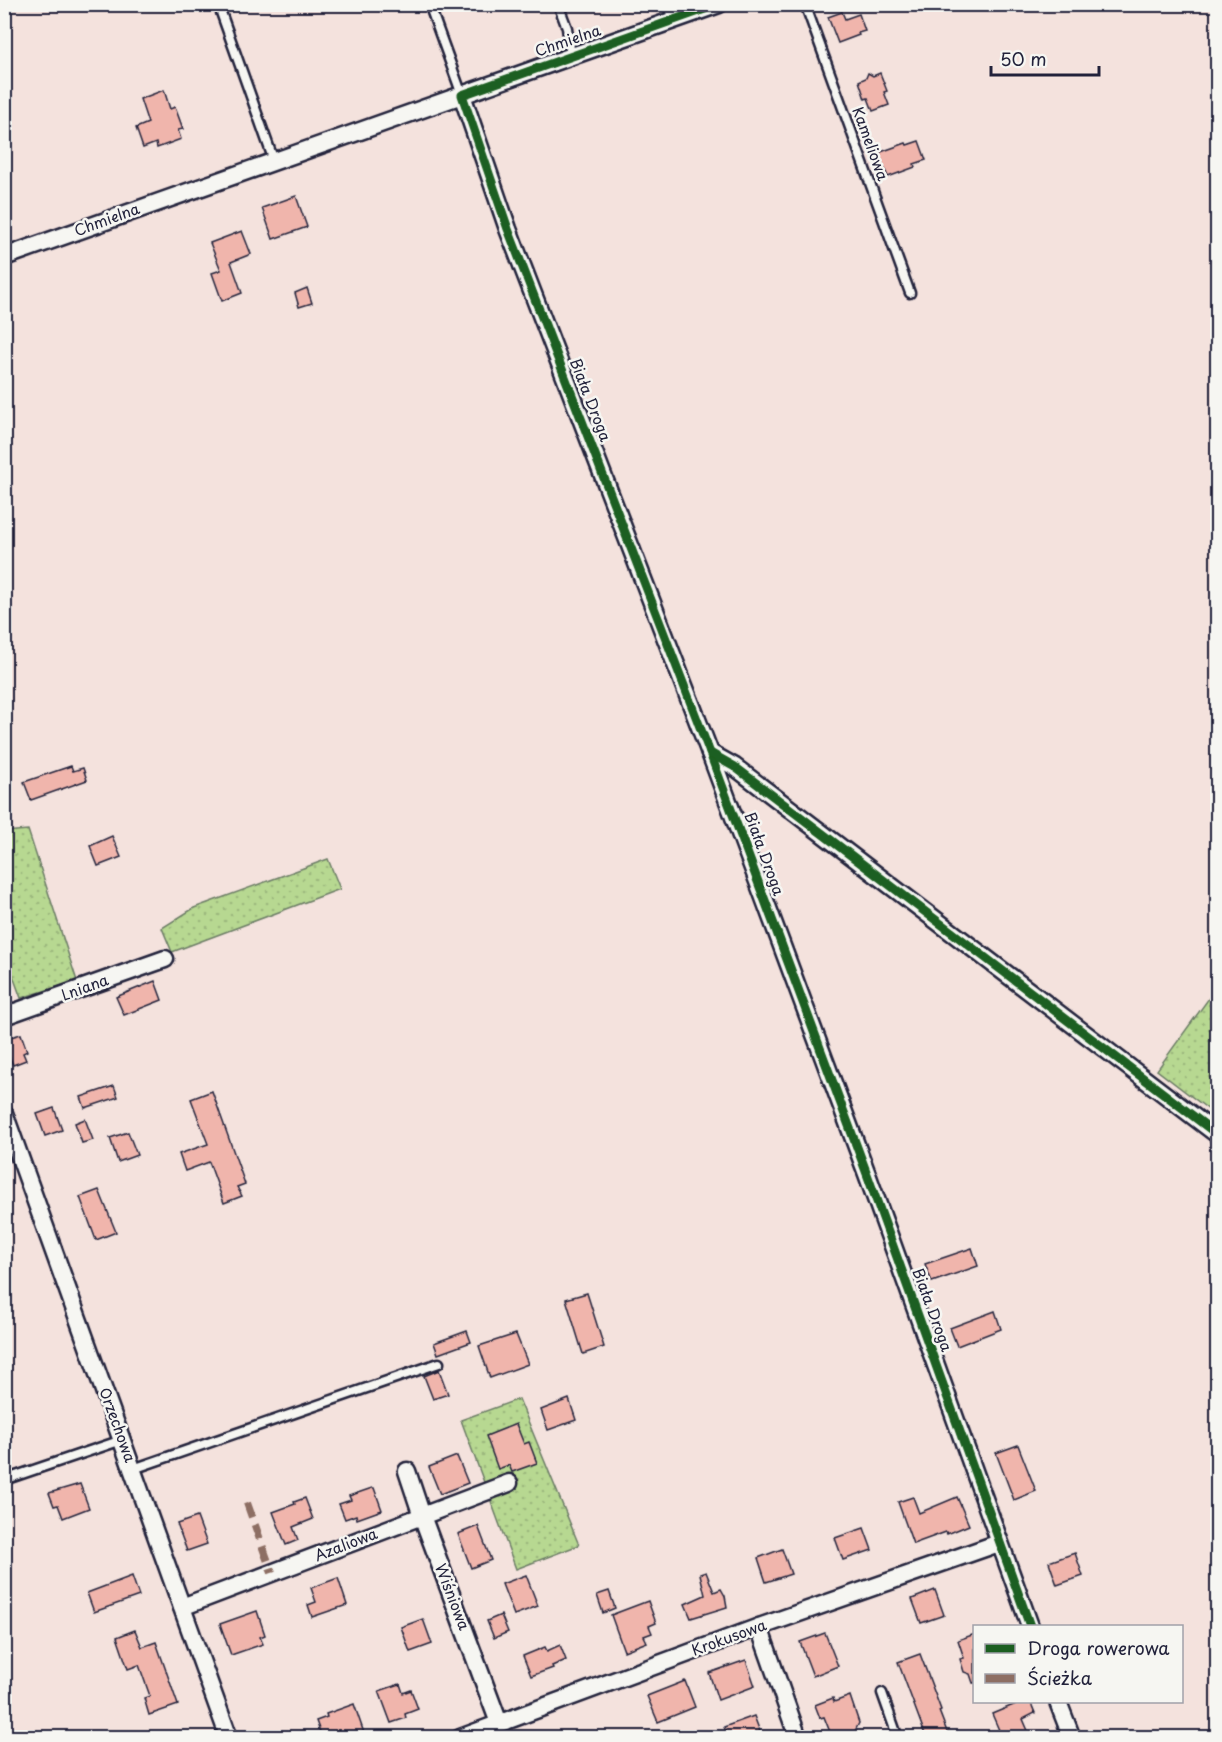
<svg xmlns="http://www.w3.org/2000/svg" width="1222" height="1742" viewBox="0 0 1222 1742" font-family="'Playpen Sans',sans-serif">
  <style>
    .grass { fill: url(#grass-dots); stroke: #6c7d66; stroke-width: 1.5 }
    .building { fill: #f0b5ac; stroke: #22223b; stroke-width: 1.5 }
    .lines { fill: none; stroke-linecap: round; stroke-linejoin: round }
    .lane-casing { stroke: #22223b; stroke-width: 13 }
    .street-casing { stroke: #22223b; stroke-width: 21 }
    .lane { stroke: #f6f6f2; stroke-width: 8 }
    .street { stroke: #f6f6f2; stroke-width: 16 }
    .quiet { stroke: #8d6e63; stroke-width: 8; stroke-dasharray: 15 8; stroke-linecap: butt }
    .cycleway-casing { stroke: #f6f6f2; stroke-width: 13 }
    .cycleway { stroke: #1b5e20; stroke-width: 9 }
    .labels { text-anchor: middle; stroke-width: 5; stroke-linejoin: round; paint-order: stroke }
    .street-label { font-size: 15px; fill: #22223b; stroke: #f6f6f2 }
  </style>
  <defs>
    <pattern id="grass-dots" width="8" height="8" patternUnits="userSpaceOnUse" patternTransform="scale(1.5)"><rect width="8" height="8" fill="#b7d891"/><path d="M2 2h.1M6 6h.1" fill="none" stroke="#9db97e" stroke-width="1.8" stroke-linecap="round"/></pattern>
  </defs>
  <rect width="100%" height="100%" fill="#f4e2dd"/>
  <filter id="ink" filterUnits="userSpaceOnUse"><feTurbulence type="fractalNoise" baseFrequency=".0167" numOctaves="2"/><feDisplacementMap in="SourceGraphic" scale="12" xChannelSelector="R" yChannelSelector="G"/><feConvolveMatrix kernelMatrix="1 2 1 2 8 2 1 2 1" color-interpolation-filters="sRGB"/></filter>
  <g filter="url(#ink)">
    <!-- grass -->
    <g class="grass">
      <polygon points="28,830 77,981 21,998 5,954 4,832"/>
      <polygon points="328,859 340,889 172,952 162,928 194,908"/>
      <polygon points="1217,987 1217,1116 1157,1070"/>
      <polygon points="519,1399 579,1545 516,1569 461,1420"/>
    </g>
    <!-- building -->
    <g class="building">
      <polygon points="842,12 845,19 859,14 865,31 858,33 859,35 838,43 828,17"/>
      <polygon points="868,73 873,76 880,73 887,91 884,92 889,105 873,111 868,98 865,99 859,81 866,78"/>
      <polygon points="164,90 170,109 175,107 183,129 178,130 181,139 157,148 156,143 143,148 136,128 148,123 140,99"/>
      <polygon points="919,141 926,160 914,164 915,167 888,177 878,153 906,143 907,145"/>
      <polygon points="296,196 307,227 273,239 262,208"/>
      <polygon points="242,231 251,254 231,262 242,293 222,301 212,273 221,270 210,243"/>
      <polygon points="307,288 312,303 299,307 295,293"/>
      <polygon points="71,766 73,771 83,768 87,780 31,800 24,782"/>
      <polygon points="112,836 121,857 98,866 90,846"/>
      <polygon points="155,981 162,1000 124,1015 116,997"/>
      <polygon points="21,1034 27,1051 23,1053 26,1060 13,1065 10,1058 4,1060 4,1039"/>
      <polygon points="114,1086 118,1097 85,1108 81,1097"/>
      <polygon points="212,1091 245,1184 237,1187 242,1196 224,1203 209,1162 185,1171 179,1154 208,1144 191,1099"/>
      <polygon points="54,1108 62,1130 45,1136 37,1114"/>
      <polygon points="85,1119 93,1140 82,1143 75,1123"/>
      <polygon points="128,1132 137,1155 118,1162 110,1138"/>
      <polygon points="99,1190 116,1232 96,1240 80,1197"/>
      <polygon points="972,1248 978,1266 932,1282 925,1264"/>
      <polygon points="587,1293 604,1347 583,1354 566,1299"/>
      <polygon points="995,1311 1001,1329 957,1346 950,1328"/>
      <polygon points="467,1331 471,1342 438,1354 434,1343"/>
      <polygon points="516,1334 528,1364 490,1378 479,1346"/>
      <polygon points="439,1370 448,1394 433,1399 424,1376"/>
      <polygon points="569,1399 576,1420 548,1430 541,1410"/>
      <polygon points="516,1424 524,1444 529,1442 537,1463 512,1472 509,1465 498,1469 486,1436"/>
      <polygon points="1018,1445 1036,1491 1014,1500 996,1453"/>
      <polygon points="457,1456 468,1483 440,1494 429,1467"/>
      <polygon points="80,1484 89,1508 63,1518 58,1505 54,1506 49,1493"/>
      <polygon points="372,1488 374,1488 382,1510 357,1519 356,1515 345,1519 339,1504 351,1500 349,1496"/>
      <polygon points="913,1497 919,1513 957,1497 969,1525 947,1534 946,1532 913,1544 898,1502"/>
      <polygon points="305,1498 313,1519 293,1527 298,1540 286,1545 273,1512 295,1504 294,1502"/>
      <polygon points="197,1517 207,1544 187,1551 177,1524"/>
      <polygon points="478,1526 491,1560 471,1568 458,1534"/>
      <polygon points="864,1528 872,1550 843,1560 835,1538"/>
      <polygon points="782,1549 791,1574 766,1582 758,1558"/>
      <polygon points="1075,1553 1083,1576 1057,1585 1049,1562"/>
      <polygon points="706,1572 714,1592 721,1589 725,1596 727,1607 691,1618 685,1604 705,1595 700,1574"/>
      <polygon points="526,1575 538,1606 514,1615 502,1584"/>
      <polygon points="132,1576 139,1596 94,1612 87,1593"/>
      <polygon points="338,1578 347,1605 312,1617 308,1605 316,1602 311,1588"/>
      <polygon points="935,1590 944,1615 921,1623 912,1599"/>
      <polygon points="609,1591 615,1608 603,1613 597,1595"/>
      <polygon points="648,1601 656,1623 649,1626 652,1633 644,1636 647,1642 624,1651 611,1615"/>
      <polygon points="257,1611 265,1635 260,1637 263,1644 231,1655 220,1624"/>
      <polygon points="501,1615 508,1632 494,1638 487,1621"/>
      <polygon points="423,1619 432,1644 410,1652 401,1627"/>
      <polygon points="135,1630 142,1647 156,1642 178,1705 149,1715 144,1698 150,1696 139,1665 128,1669 117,1637"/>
      <polygon points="825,1633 838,1666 813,1676 800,1642"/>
      <polygon points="975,1634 975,1683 973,1683 970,1674 964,1672 960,1659 964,1658 958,1640"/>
      <polygon points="560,1645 566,1660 552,1666 553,1668 531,1676 523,1656 545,1647 547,1651"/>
      <polygon points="920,1654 941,1710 939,1711 949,1737 926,1737 898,1662"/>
      <polygon points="746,1660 755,1686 718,1700 709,1673"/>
      <polygon points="685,1681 695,1707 658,1722 647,1696"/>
      <polygon points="400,1684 403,1693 411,1690 418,1709 405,1714 406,1718 391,1723 379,1691"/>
      <polygon points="850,1696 859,1723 855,1731 838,1737 832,1737 824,1717 820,1718 815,1705 833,1698 834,1702"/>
      <polygon points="1023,1701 1030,1701 1035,1713 1023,1719 1029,1733 1019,1737 1002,1737 992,1714"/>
      <polygon points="354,1704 364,1733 351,1737 322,1737 316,1721 327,1717 326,1714"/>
      <polygon points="754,1716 762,1737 728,1737 724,1727"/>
    </g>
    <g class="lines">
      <!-- lane casing -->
      <g class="lane-casing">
        <g id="lane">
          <polyline points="218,4 274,161"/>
          <polyline points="429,4 462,95"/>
          <polyline points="558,4 567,28 571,56"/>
          <polyline points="668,4 673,21"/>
          <polyline points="805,4 910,293"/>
          <polyline points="133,1469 439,1363"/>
          <polyline points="4,1480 122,1440"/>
          <polyline points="882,1693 898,1738"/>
        </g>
      </g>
      <!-- street casing -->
      <g class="street-casing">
        <g id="street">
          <polyline points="462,95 508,229 710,753 867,1174 1030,1626"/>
          <polyline points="4,257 719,4"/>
          <polyline points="710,753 735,767 1218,1135"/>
          <polyline points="4,1016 165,959"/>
          <polyline points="4,1113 229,1738"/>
          <polyline points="407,1471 422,1516 499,1723"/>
          <polyline points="182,1607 509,1483"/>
          <polyline points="759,1627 798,1738"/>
          <polyline points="1058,1702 1072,1738"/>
          <polyline points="460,1738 759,1627 999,1543"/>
        </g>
      </g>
      <!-- lane -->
      <use href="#lane" class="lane"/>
      <!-- street -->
      <use href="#street" class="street"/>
      <!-- quiet -->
      <polyline class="quiet" points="247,1503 272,1573"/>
      <!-- cycleway casing -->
      <g class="cycleway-casing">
        <g id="cycleway">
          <polyline points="719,4 462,95 508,229 710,753 867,1174 1030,1626"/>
          <polyline points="710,753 735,767 1218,1135"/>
        </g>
      </g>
      <!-- cycleway -->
      <use href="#cycleway" class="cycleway"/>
    </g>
  </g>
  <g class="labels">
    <!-- street labels -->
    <g class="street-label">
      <text transform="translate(568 41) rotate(-19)" y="5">Chmielna</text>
      <text transform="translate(870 144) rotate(70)" y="5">Kameliowa</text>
      <text transform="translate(107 220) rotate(-20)" y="5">Chmielna</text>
      <text transform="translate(590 400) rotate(69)" y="5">Biała Droga</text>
      <text transform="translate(764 854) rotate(70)" y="5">Biała Droga</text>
      <text transform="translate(85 988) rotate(-20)" y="5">Lniana</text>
      <text transform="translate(932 1310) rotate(70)" y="5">Biała Droga</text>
      <text transform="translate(117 1425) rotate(70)" y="5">Orzechowa</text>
      <text transform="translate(346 1545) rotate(-21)" y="5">Azaliowa</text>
      <text transform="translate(452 1597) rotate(69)" y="5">Wiśniowa</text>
      <text transform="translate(729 1638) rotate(-20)" y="5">Krokusowa</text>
    </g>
  </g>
  <!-- margin -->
  <rect width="1222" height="1742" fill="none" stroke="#f6f6f2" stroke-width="24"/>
  <rect x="12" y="12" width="1198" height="1718" fill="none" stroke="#22223b" stroke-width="2" filter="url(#ink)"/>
  <!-- legend -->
  <rect x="973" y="1625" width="210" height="78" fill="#f6f6f2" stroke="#a1a1a9" stroke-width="1.5"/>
  <rect x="985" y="1644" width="30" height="9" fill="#1b5e20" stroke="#a1a1a9" stroke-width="1.5"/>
  <text x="1027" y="1655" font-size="18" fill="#22223b">Droga rowerowa</text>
  <rect x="985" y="1674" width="30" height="9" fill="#8d6e63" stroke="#a1a1a9" stroke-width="1.5"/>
  <text x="1027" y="1685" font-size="18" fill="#22223b">Ścieżka</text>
  <!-- scale -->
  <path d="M991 66v9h108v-9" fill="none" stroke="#22223b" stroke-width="3"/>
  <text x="1000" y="66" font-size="18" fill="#22223b" stroke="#f6f6f2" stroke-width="4.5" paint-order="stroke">50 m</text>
</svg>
